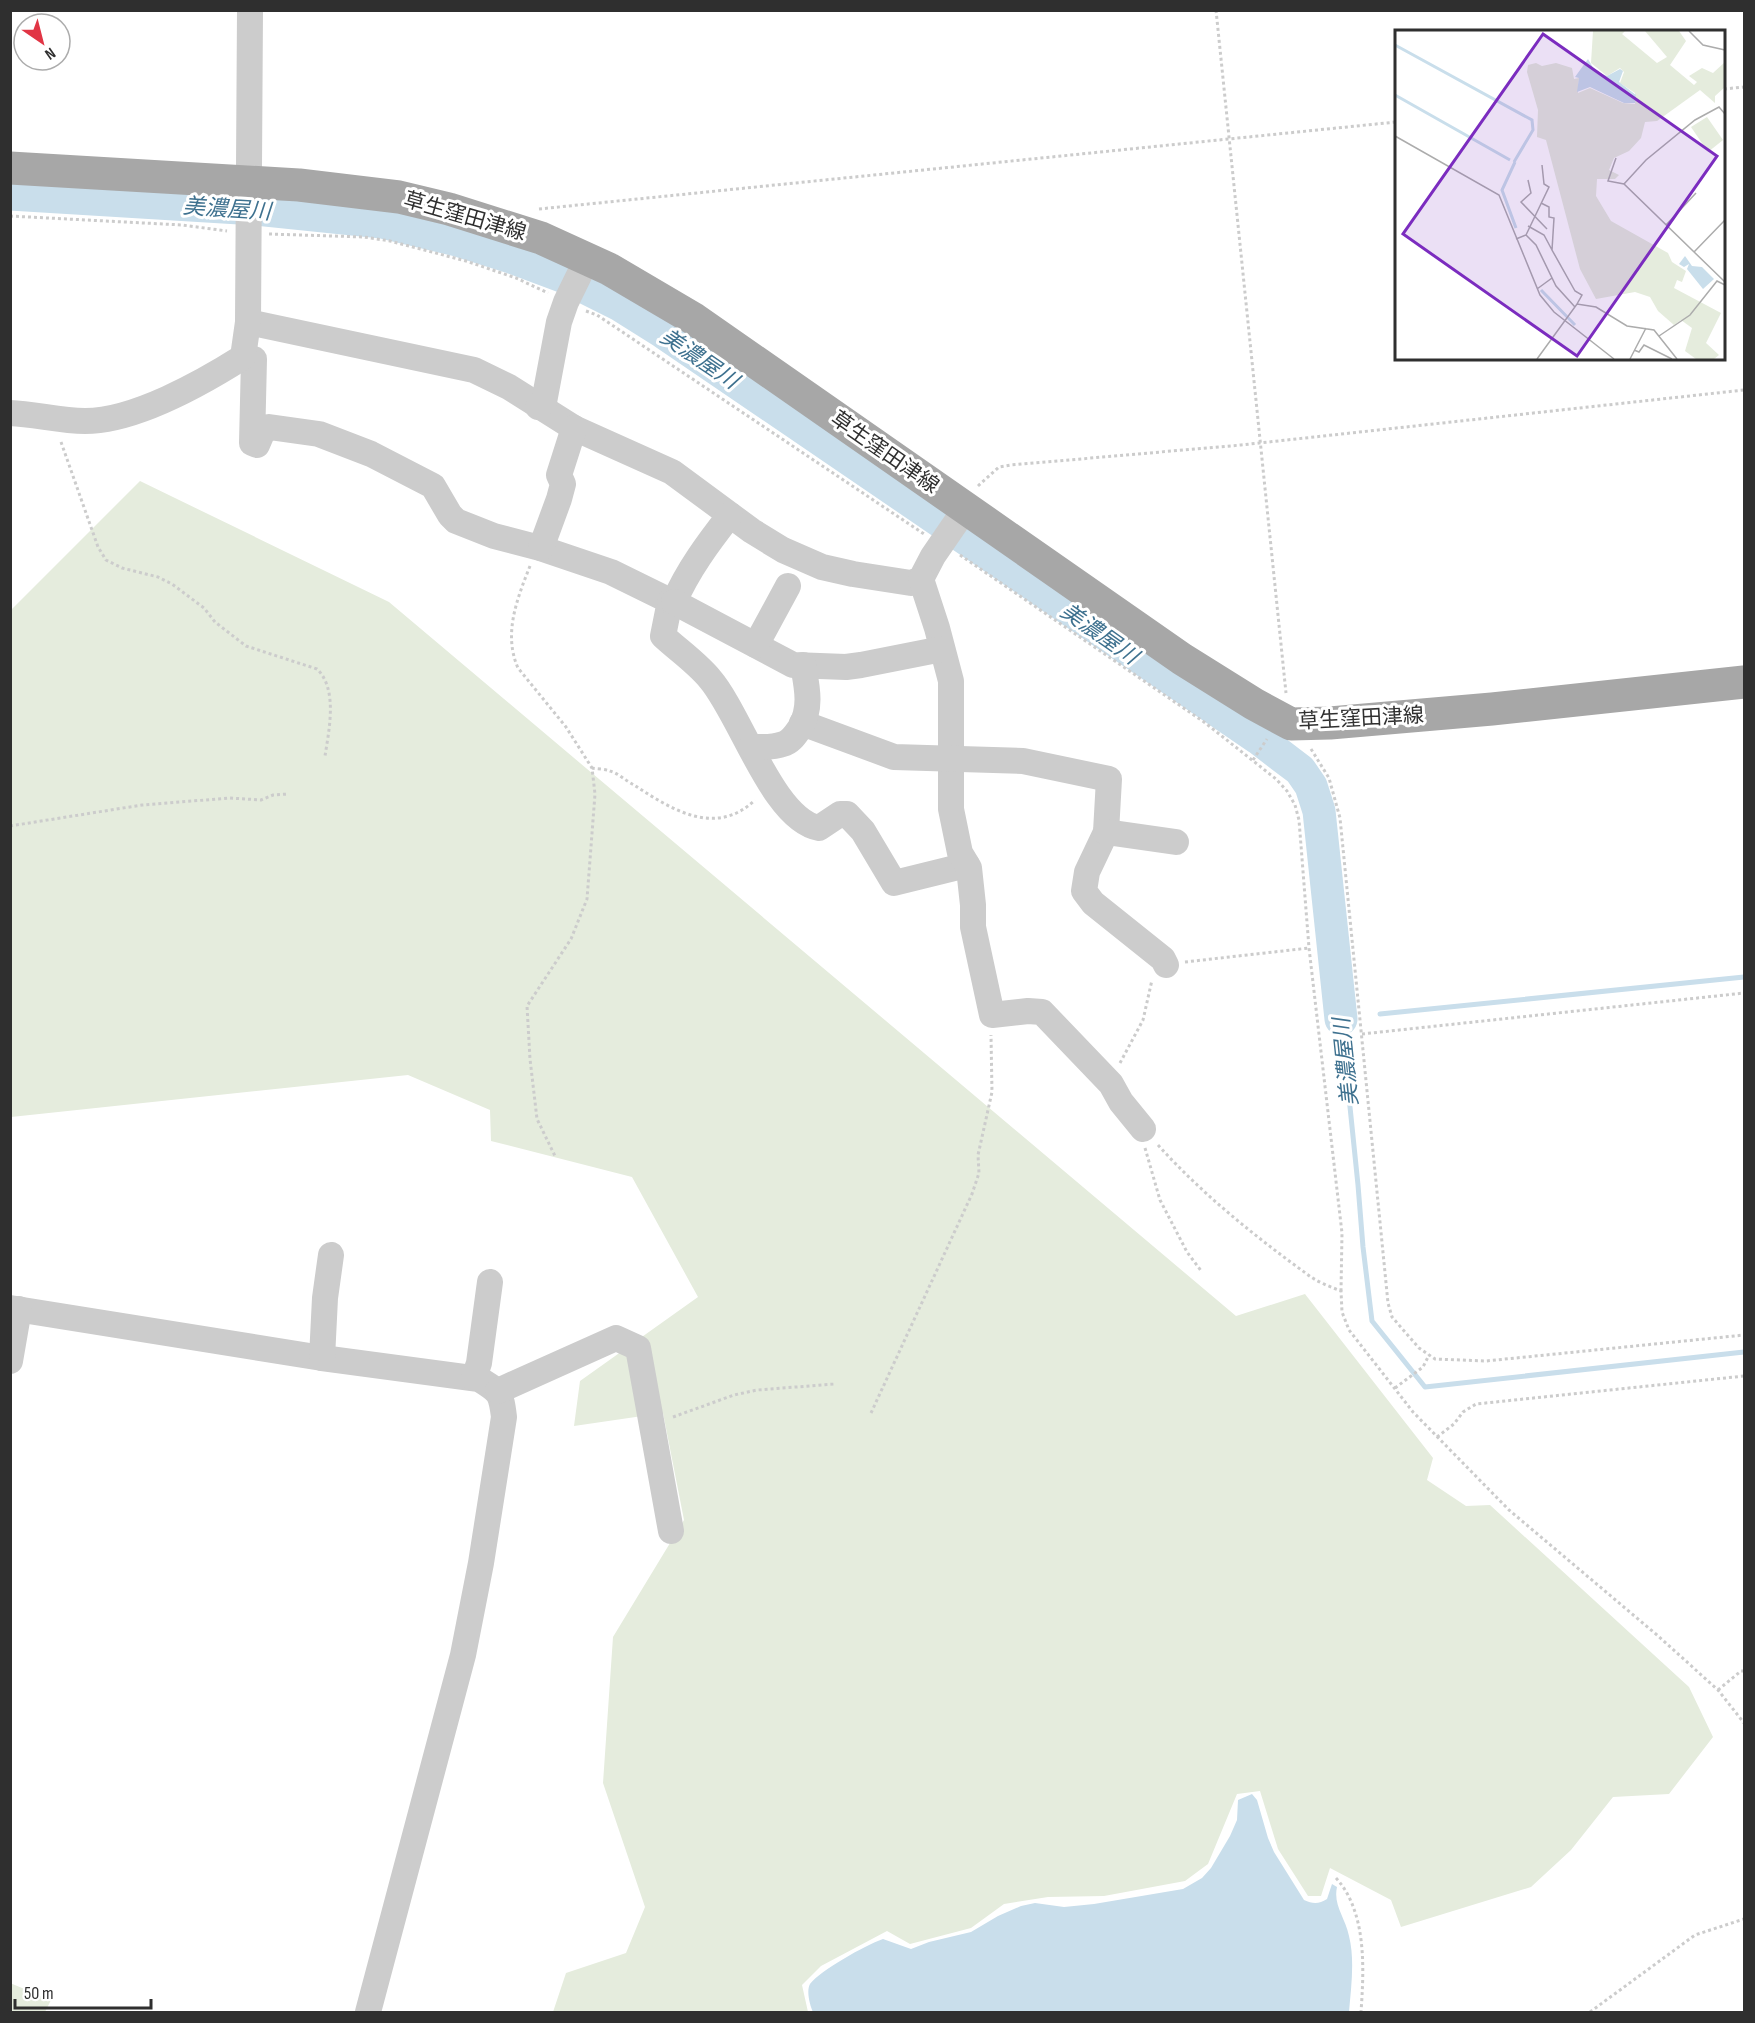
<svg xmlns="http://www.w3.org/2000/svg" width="1755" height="2023" viewBox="0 0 1755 2023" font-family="'Sofia Sans Condensed','Noto Sans JP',sans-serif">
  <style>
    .green { fill: #e5ecdd }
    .water { fill: #c9deeb }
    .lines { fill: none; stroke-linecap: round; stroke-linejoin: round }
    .stream { stroke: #c9deeb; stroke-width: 5 }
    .river { stroke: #c9deeb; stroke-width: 33 }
    .path { stroke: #ccc; stroke-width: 3; stroke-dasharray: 3 3; stroke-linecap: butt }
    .minor { stroke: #ccc; stroke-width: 26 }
    .major { stroke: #a7a7a7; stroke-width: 33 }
    .labels { text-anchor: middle; stroke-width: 6; stroke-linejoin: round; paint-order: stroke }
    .street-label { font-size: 21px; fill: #2f2f2f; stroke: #fff }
    .water-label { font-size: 22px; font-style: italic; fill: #3e718f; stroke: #fff }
    .inset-river { fill: none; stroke: #c9deeb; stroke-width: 3 }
    .inset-road { fill: none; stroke: #acacac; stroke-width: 1.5 }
    .view { fill: #7b2cbf; fill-opacity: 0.15; stroke: #7b2cbf; stroke-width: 3 }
    .inset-edge { fill: none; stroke: #2f2f2f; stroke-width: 3 }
  </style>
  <rect width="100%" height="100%" fill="#fff"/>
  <!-- green -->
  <g class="green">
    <polygon points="140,481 389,602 1236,1316 1305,1294 1433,1458 1427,1480 1466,1506 1490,1505 1689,1687 1713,1737 1669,1794 1613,1797 1571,1850 1531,1887 1401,1927 1391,1900 1330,1868 1321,1896 1308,1896 1278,1849 1260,1791 1237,1794 1208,1864 1185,1881 1104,1896 1048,1897 1004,1904 971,1928 910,1944 887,1931 821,1966 802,1985 808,2012 553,2012 566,1973 626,1953 645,1907 603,1783 613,1637 684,1520 663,1413 574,1426 580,1381 698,1297 632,1177 491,1141 490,1110 408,1075 11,1117 11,610"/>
    <polygon points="10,1983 51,2000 45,2012 11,2012"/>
  </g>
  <!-- water -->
  <path class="water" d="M1252,1794L1257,1800L1268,1838L1274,1852L1304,1900C1313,1904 1319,1904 1327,1899L1332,1884L1337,1887C1333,1905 1345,1917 1349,1936C1355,1960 1351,1988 1349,2012H813C810,2006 806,1991 810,1984C821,1970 864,1946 883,1939L911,1949L929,1942L971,1932L998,1916L1021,1906L1035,1903L1064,1907L1094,1904L1183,1889L1202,1878L1211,1868L1230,1836L1237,1820L1238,1800Z"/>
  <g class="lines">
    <!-- stream -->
    <g class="stream">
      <polyline points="1380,1014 1744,977"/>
      <polyline points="1349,1018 1341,1019 1358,1185 1363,1247 1372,1321 1425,1387 1744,1352"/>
    </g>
    <!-- river -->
    <polyline class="river" points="10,194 256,209 382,222 457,240 511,257 562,276 620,305 663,332 1258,738 1300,770 1311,786 1319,811 1341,1019"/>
    <!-- path -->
    <g class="path">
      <polyline points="1216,10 1286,693"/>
      <polyline points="1724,89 1744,87"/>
      <polyline points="539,209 1396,122"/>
      <polyline points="10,216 182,225 227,231"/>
      <polyline points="269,234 364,237 390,241 466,261 516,278 548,293"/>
      <polyline points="586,311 597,315 924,534"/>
      <path d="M61,442L98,547L106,560L122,568L158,577L172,584L204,608L215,622L246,646L317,669C338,689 329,730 325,756"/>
      <polyline points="978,486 999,467 1011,465 1241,445 1744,390"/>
      <polyline points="960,555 1204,722 1276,779 1287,791 1295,805 1299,820 1309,948 1342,1233 1341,1291"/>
      <path d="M530,566C517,599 503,634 518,668L566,727L592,768L595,794L587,899L571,939L527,1006L530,1059L537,1119L555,1156"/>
      <polyline points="1311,749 1329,778 1340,818 1388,1303 1392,1317 1419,1348 1435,1359 1486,1361 1744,1335"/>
      <polyline points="1253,760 1267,739"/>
      <path d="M592,768C597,769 605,769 610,771C618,773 626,781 634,785C671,809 715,838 755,800"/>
      <polyline points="10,826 142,805 230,798 261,800 273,795 288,794"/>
      <polyline points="1185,962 1309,948"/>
      <polyline points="1362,1034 1744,993"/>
      <polyline points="1120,1063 1143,1020 1152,980"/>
      <path d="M1158,1145C1203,1195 1257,1238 1311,1277C1320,1283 1331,1287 1341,1291L1342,1312L1349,1330L1413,1412L1509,1510L1657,1635L1718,1690L1744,1723"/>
      <polyline points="1145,1148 1160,1200 1187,1252 1202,1272"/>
      <polyline points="1395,1388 1423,1367 1429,1355"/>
      <polyline points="871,1413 972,1194 979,1173 978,1155 992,1092 991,1035"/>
      <polyline points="673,1417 734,1395 757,1390 835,1384"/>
      <polyline points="1437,1437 1454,1424 1463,1412 1476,1404 1744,1376"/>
      <polyline points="1718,1690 1741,1671 1744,1671"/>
      <path d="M1336,1878C1367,1912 1364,1969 1361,2012"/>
      <polyline points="1590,2012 1695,1935 1744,1919"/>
    </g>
    <!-- minor -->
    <g class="minor">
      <polyline points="248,322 474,370 509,387 574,428 672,472 752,531 783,550 822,567 853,574 911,583 921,579 933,556 966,508"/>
      <path d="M243,357L254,359L252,443L257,445L263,431L269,427L319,434L371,454L433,486L450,515L456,521L494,536L540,548L611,572L670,601L663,636C678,650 697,663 710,679C741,715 773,820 819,828L840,814H847L863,831L894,883L967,865"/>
      <polyline points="538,407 544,402 559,322 566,302 587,259"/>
      <path d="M10,413C35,414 60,421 85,421C134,421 202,383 243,357L248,322L250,10"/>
      <polyline points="541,548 559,499 563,484 559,475 574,428"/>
      <polyline points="921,579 937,628 951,681 951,809 960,853 969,868 973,905 973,927 992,1015 1028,1011 1042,1012 1111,1084 1121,1102 1143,1129"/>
      <path d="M670,601L674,602C688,570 708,543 730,515"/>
      <polyline points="674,602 793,665 846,667 861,665 942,649"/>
      <polyline points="756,645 788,586"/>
      <polyline points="802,723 894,757 1023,761 1109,779 1106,832 1087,872 1084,891 1093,903 1163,959 1166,965"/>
      <path d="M751,747C761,747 773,748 783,744C791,742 795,735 800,728C812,708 807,687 803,665"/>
      <polyline points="1106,832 1176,842"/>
      <path d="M10,1308L322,1358L479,1379C500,1392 501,1393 504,1417L481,1563L463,1655L368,2012"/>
      <polyline points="322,1358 325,1298 331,1255"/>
      <polyline points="10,1361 19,1309"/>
      <polyline points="474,1378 479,1363 490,1282"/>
      <polyline points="498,1391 616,1338 638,1348 671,1531"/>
    </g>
    <!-- major -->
    <polyline class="major" points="10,168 299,185 399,197 449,209 541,238 609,269 694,319 1182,659 1254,704 1291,724 1330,723 1492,709 1744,682"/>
  </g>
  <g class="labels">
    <!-- street labels -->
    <g class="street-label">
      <text transform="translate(465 216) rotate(16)" y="7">草生窪田津線</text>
      <text transform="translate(885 452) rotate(35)" y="7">草生窪田津線</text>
      <text transform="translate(1361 718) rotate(-3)" y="7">草生窪田津線</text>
    </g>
    <!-- water labels -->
    <g class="water-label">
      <text transform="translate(227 208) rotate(4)" y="8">美濃屋川</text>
      <text transform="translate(700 358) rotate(34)" y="8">美濃屋川</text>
      <text transform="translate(1100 633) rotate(35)" y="8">美濃屋川</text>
      <text transform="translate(1345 1062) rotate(-96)" y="8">美濃屋川</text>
    </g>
  </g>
  <!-- overview -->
  <g transform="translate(1395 30)">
    <rect width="330" height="330" fill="#fff"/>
    <path d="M198,1H230L227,4L262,33L272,27L250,1H284L291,11L275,35L299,55L302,52L294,46L307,38L318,43L330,32V57L320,66V73L305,60L262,91L250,92L246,108L234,121L219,128L214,140L224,145L220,149H202L201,166L216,191L273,223L277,232L291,241L287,252L282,250L279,258L326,283L311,313L324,325L319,329H301L290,321L297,298L286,290L279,295L263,281L255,267L240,262L201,269L185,239L151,110L142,107L143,80L132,42L133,35L141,33L147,36L161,33L177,38L179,49L184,48L183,63L195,58L228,73L240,74V63L225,53L229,42L225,38L212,46L196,33ZM312,87L328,110L313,122L296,97Z" fill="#e5ecdd"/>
    <path d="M193,29L200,41L212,46L225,39L228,41L224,52L241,65L240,73H229L195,57L182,62L184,48L180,47ZM290,226L297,236L307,237L319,249L308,259L292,239L294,234L289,237L284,234Z" fill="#c9deeb"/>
    <path class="inset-river" d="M0,15L137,90L138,100L119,132M0,65L115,130M120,132L107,160L121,198M146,260L180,295"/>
    <path class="inset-road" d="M294,1L308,15L330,20M0,106L104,165L145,265L159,282L219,329M221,128L213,151L229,154L330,252M133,150L136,163L126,172L152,199M229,154L251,130L300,90L324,77L330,84M146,173L154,177V187L159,188L157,220L180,261L187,265L182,274M271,195L301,163M133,196L149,205L157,220M131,205L141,215L161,256L180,277M121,209L131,205L154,157L149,154L147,135M299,222L330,190M142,259L157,248M264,306L295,285L322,251L330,255M239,320L244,322L249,315L277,329M142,329L182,274L201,277L232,296L259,300L282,329M235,329L251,298"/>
    <path class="view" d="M148,4L322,126L182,326L8,204Z"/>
    <rect width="330" height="330" class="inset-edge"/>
  </g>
  <!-- border -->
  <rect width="1755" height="2023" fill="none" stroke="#2f2f2f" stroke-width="24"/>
  <!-- north arrow -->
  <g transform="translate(42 42) rotate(145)"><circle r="28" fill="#ffffff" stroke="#acacac" stroke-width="1.5"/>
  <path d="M0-4.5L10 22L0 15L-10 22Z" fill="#e13545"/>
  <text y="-9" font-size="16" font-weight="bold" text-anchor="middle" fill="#2f2f2f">N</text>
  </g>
  <!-- scale -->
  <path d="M15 1999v9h136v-9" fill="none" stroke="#2f2f2f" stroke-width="3"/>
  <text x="24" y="1999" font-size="18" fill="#2f2f2f" stroke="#ffffff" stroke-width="4.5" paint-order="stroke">50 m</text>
</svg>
